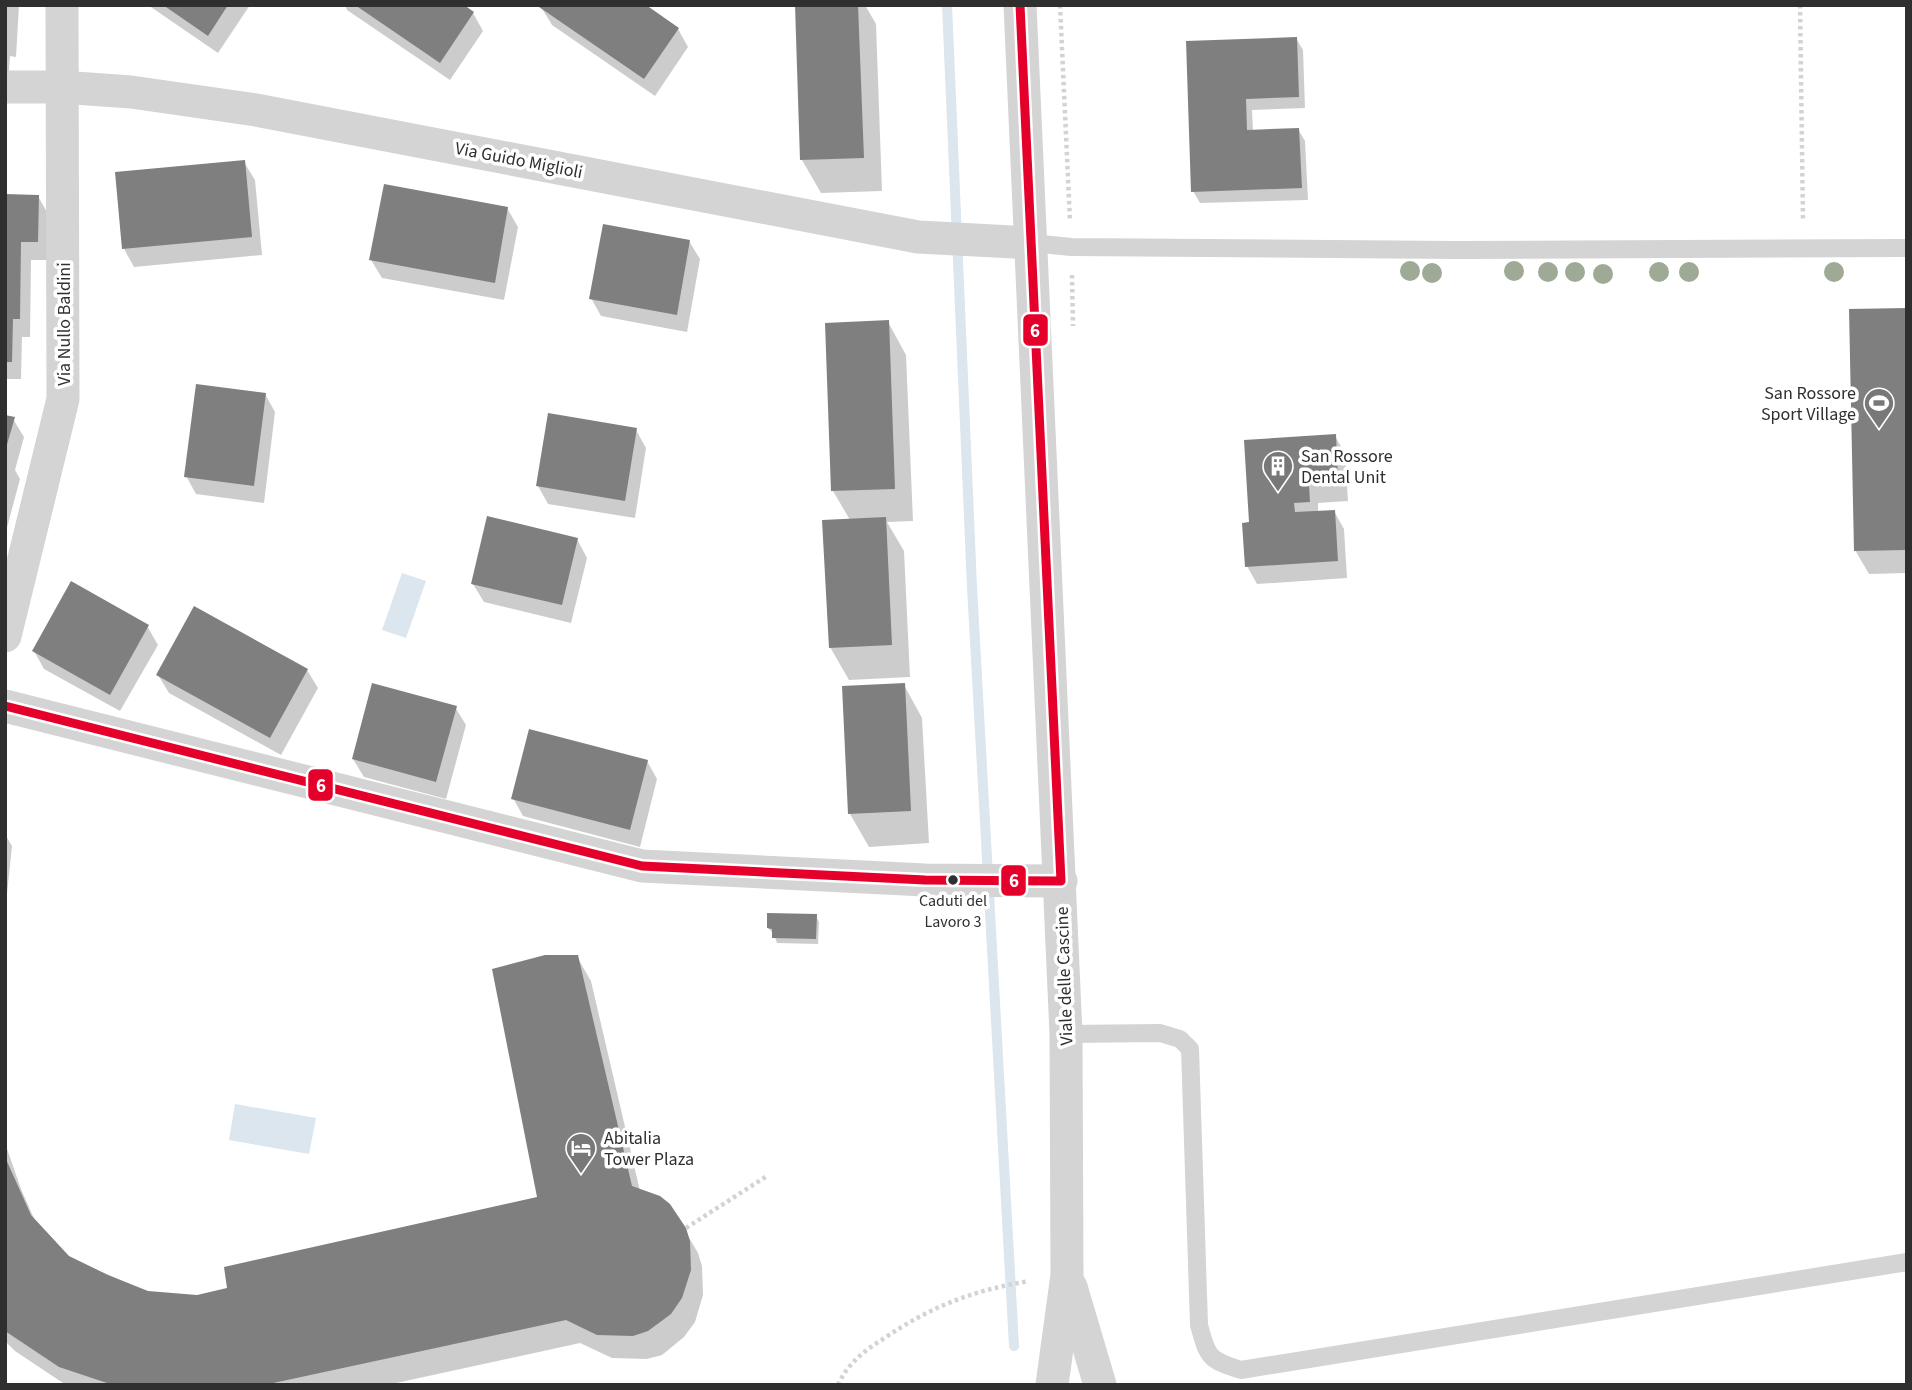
<svg xmlns="http://www.w3.org/2000/svg" width="1912" height="1390" viewBox="0 0 1912 1390" font-family="'Source Sans 3',sans-serif">
  <style>
    .water { fill: #dbe6ef }
    .shadow { fill: #0003 }
    .lines { fill: none; stroke-linecap: round; stroke-linejoin: round }
    .stream { stroke: #dbe6ef; stroke-width: 10 }
    .building { fill: #7f7f7f }
    .path { stroke: #d3d3d3; stroke-width: 4.5; stroke-dasharray: 3.5 3.5; stroke-linecap: butt }
    .service { stroke: #d4d4d4; stroke-width: 18 }
    .minor { stroke: #d4d4d4; stroke-width: 33 }
    .bus-1-casing { stroke: #fff; stroke-width: 14 }
    .bus-1 { stroke: #e4002b; stroke-width: 9 }
    .tree { fill: #9faa96 }
    .bus-dot { fill: #2f2f2f; stroke: #fff; stroke-width: 2.5 }
    .labels { text-anchor: middle; stroke-width: 7; stroke-linejoin: round; paint-order: stroke }
    .bus-label { font-size: 16px; fill: #2f2f2f; stroke: #fff }
    .street-label { font-size: 18px; fill: #2f2f2f; stroke: #fff }
    .poi-label { font-size: 18px; fill: #2f2f2f; stroke: #fff; text-anchor: start }
    .line-badge { stroke: #fff; stroke-width: 2.5 }
    .badge-label { font-size: 19px; text-anchor: middle; font-weight: bold; fill: #fff }
  </style>
  <rect width="100%" height="100%" fill="#fff"/>
  <!-- water -->
  <g class="water">
    <polygon points="402,573 426,581 406,638 382,630"/>
    <polygon points="235,1104 316,1118 309,1154 229,1140"/>
  </g>
  <!-- shadow -->
  <g class="shadow">
    <polygon points="5,5 19,5 16,57 10,56 7,95 5,95"/>
    <polygon points="148,5 250,5 218,53"/>
    <polygon points="345,5 461,5 473,13 483,31 450,80 347,10"/>
    <polygon points="797,5 865,5 876,24 882,191 821,193 802,160"/>
    <polygon points="541,7 678,29 688,47 655,96 552,25"/>
    <polygon points="1296,38 1303,50 1305,108 1252,110 1253,131 1298,129 1305,141 1308,200 1200,203 1193,191 1188,42"/>
    <polygon points="244,162 255,180 262,255 134,267 124,249"/>
    <polygon points="5,195 38,196 48,214 47,260 31,260 30,337 22,337 21,379 5,379"/>
    <polygon points="507,208 518,227 504,300 382,278 371,260"/>
    <polygon points="689,241 700,259 687,332 601,316 591,298"/>
    <polygon points="1907,310 1907,573 1869,574 1855,550"/>
    <polygon points="888,322 906,355 913,521 887,522 904,551 910,677 849,680 830,647 850,520 833,491"/>
    <polygon points="265,394 275,412 264,503 196,494 186,476"/>
    <polygon points="5,416 13,419 24,437 15,470 20,479 5,535"/>
    <polygon points="636,430 646,448 635,518 548,504 538,486"/>
    <polygon points="1335,436 1345,454 1348,501 1318,503 1318,512 1334,511 1344,529 1347,578 1257,584 1247,566 1251,524"/>
    <polygon points="577,539 587,558 571,623 484,602 473,584"/>
    <polygon points="147,626 158,645 120,711 44,669 34,651"/>
    <polygon points="307,670 318,688 281,755 169,693 158,675"/>
    <polygon points="904,685 922,718 929,843 869,847 850,814 844,688"/>
    <polygon points="455,707 466,725 446,799 364,777 353,759"/>
    <polygon points="647,761 657,779 640,847 523,816 513,798"/>
    <polygon points="5,834 12,846 5,913"/>
    <polygon points="816,916 819,922 818,944 777,943 774,934 768,928"/>
    <polygon points="577,957 591,981 640,1191 684,1229 698,1253 702,1266 703,1295 695,1322 684,1337 662,1355 647,1359 612,1358 580,1343 387,1385 66,1385 15,1351 5,1341 5,1143 21,1189 36,1223 68,1257 147,1292 197,1297 229,1289 539,1198"/>
  </g>
  <g class="lines">
    <!-- stream -->
    <polyline class="stream" points="947,5 972,587 1014,1346"/>
  </g>
  <!-- building -->
  <g class="building">
    <polygon points="163,5 228,5 208,36"/>
    <polygon points="355,5 464,5 474,12 440,63"/>
    <polygon points="540,5 646,5 679,28 644,79 539,7"/>
    <polygon points="795,5 858,5 864,158 800,160"/>
    <polygon points="1297,37 1299,97 1246,99 1247,130 1299,128 1302,188 1191,192 1186,41"/>
    <polygon points="245,160 252,237 122,249 115,172"/>
    <polygon points="384,184 508,207 495,283 369,260"/>
    <polygon points="5,194 39,195 38,242 21,242 20,319 13,319 12,362 5,362"/>
    <polygon points="603,224 690,240 677,315 589,299"/>
    <polygon points="1907,308 1907,550 1854,551 1849,309"/>
    <polygon points="889,320 895,489 831,491 825,323"/>
    <polygon points="196,384 266,393 254,486 184,477"/>
    <polygon points="548,413 637,428 625,501 536,486"/>
    <polygon points="5,415 15,417 6,448 5,448"/>
    <polygon points="1336,434 1338,483 1309,485 1310,502 1294,503 1295,512 1335,510 1338,561 1245,567 1242,523 1249,522 1244,440"/>
    <polygon points="487,516 578,538 562,605 471,584"/>
    <polygon points="886,517 892,645 829,648 822,520"/>
    <polygon points="71,581 149,625 110,695 32,651"/>
    <polygon points="194,606 308,669 270,738 156,675"/>
    <polygon points="372,683 457,706 436,782 352,759"/>
    <polygon points="905,683 911,811 848,814 842,686"/>
    <polygon points="529,729 648,760 630,830 511,799"/>
    <polygon points="767,913 817,914 816,939 772,938 772,929 767,928"/>
    <polygon points="545,955 578,955 632,1186 660,1196 670,1204 686,1228 690,1241 691,1270 682,1298 671,1314 648,1331 633,1336 597,1335 566,1320 264,1385 113,1385 59,1367 5,1331 5,1157 31,1215 69,1256 108,1275 148,1291 197,1295 227,1288 224,1267 537,1197 492,969"/>
  </g>
  <g class="lines">
    <!-- path -->
    <g class="path">
      <polyline points="1060,5 1070,221"/>
      <polyline points="1800,5 1803,220"/>
      <polyline points="1072,275 1073,326"/>
      <polyline points="686,1228 767,1176"/>
      <path d="M838,1385C848,1363 864,1351 883,1339C932,1306 971,1291 1029,1281"/>
    </g>
    <!-- service -->
    <g class="service">
      <polyline points="1032,243 1071,247 1456,250 1907,248"/>
      <path d="M1066,1034L1160,1033L1180,1039L1190,1049L1199,1325C1208,1358 1209,1360 1241,1370L1907,1262"/>
    </g>
    <!-- minor -->
    <g class="minor">
      <polyline points="1020,5 1066,1034 1067,1275 1052,1385"/>
      <polyline points="5,87 61,87 131,92 256,110 918,237 1032,243"/>
      <polyline points="5,636 63,399 62,5"/>
      <polyline points="5,706 642,866 925,880 1061,881"/>
      <polyline points="1071,1287 1100,1385"/>
    </g>
    <!-- bus-1 casing -->
    <g class="bus-1-casing">
      <polyline id="bus-1" points="5,706 642,866 925,880 1061,881 1020,5"/>
    </g>
    <!-- bus-1 -->
    <use href="#bus-1" class="bus-1"/>
  </g>
  <!-- trees -->
  <g class="tree">
    <circle cx="1410" cy="271" r="10"/>
    <circle cx="1514" cy="271" r="10"/>
    <circle cx="1548" cy="272" r="10"/>
    <circle cx="1575" cy="272" r="10"/>
    <circle cx="1659" cy="272" r="10"/>
    <circle cx="1689" cy="272" r="10"/>
    <circle cx="1834" cy="272" r="10"/>
    <circle cx="1432" cy="273" r="10"/>
    <circle cx="1603" cy="274" r="10"/>
  </g>
  <!-- icons -->
  <defs>
    <g id="stadium-pin" transform="scale(1.575)"><path d="M0 17L-7.5 6A9.5 9.5 0 1 1 7.5 6Z" fill="#787878" stroke="#fff"/><path d="M0-5a6.5 5 0 1 0 0 10a6.5 5 0 1 0 0-10ZM-3.5-1.8h7v3.6h-7Z" fill="#fff"/></g>
    <g id="building-pin" transform="scale(1.575)"><path d="M0 17L-7.5 6A9.5 9.5 0 1 1 7.5 6Z" fill="#787878" stroke="#fff"/><path d="M-4-6H4V6H1V3H-1V6H-4ZM-2.5-4.3h1.7v1.8h-1.7ZM.8-4.3h1.7v1.8H.8ZM-2.5-1h1.7V.8h-1.7ZM.8-1h1.7V.8H.8Z" fill="#fff"/></g>
    <g id="hotel-pin" transform="scale(1.575)"><path d="M0 17L-7.5 6A9.5 9.5 0 1 1 7.5 6Z" fill="#787878" stroke="#fff"/><path d="M-6-4.5h1.5V1H6V5H4.5V3h-9V5H-6ZM-4 0a1.8 1.8 0 1 1 3.6 0ZM.5 0V-2.5h3Q6-2.5 6 0Z" fill="#fff"/></g>
  </defs>
  <g fill-rule="evenodd">
    <use href="#stadium-pin" x="1879" y="403"/>
    <use href="#building-pin" x="1278" y="466"/>
    <use href="#hotel-pin" x="581" y="1148"/>
  </g>
  <!-- markers -->
  <circle class="bus-dot" cx="953" cy="880" r="6"/>
  <g class="labels">
    <!-- bus labels -->
    <g class="bus-label">
      <text x="953" y="906">Caduti del<tspan x="953" dy="21">Lavoro 3</tspan></text>
    </g>
    <!-- street labels -->
    <g class="street-label">
      <text transform="translate(519 160) rotate(11)" y="6">Via Guido Miglioli</text>
      <text transform="translate(64 324) rotate(-90)" y="6">Via Nullo Baldini</text>
      <text transform="translate(1064 976) rotate(-92)" y="6">Viale delle Cascine</text>
    </g>
    <!-- poi labels -->
    <g class="poi-label">
      <text x="1856" y="399" text-anchor="end">San Rossore<tspan x="1856" dy="21">Sport Village</tspan></text>
      <text x="1301" y="462">San Rossore<tspan x="1301" dy="21">Dental Unit</tspan></text>
      <text x="604" y="1144">Abitalia<tspan x="604" dy="21">Tower Plaza</tspan></text>
    </g>
  </g>
  <g class="line-badge">
    <rect x="1022" y="313" width="27" height="34" rx="7" fill="#e4002b"/>
    <rect x="307" y="768" width="27" height="34" rx="7" fill="#e4002b"/>
    <rect x="1000" y="864" width="27" height="33" rx="7" fill="#e4002b"/>
  </g>
  <g class="badge-label">
    <text x="1035" y="337">6</text>
    <text x="321" y="792">6</text>
    <text x="1014" y="887">6</text>
  </g>
  <!-- border -->
  <rect width="1912" height="1390" fill="none" stroke="#2f2f2f" stroke-width="14"/>
</svg>
